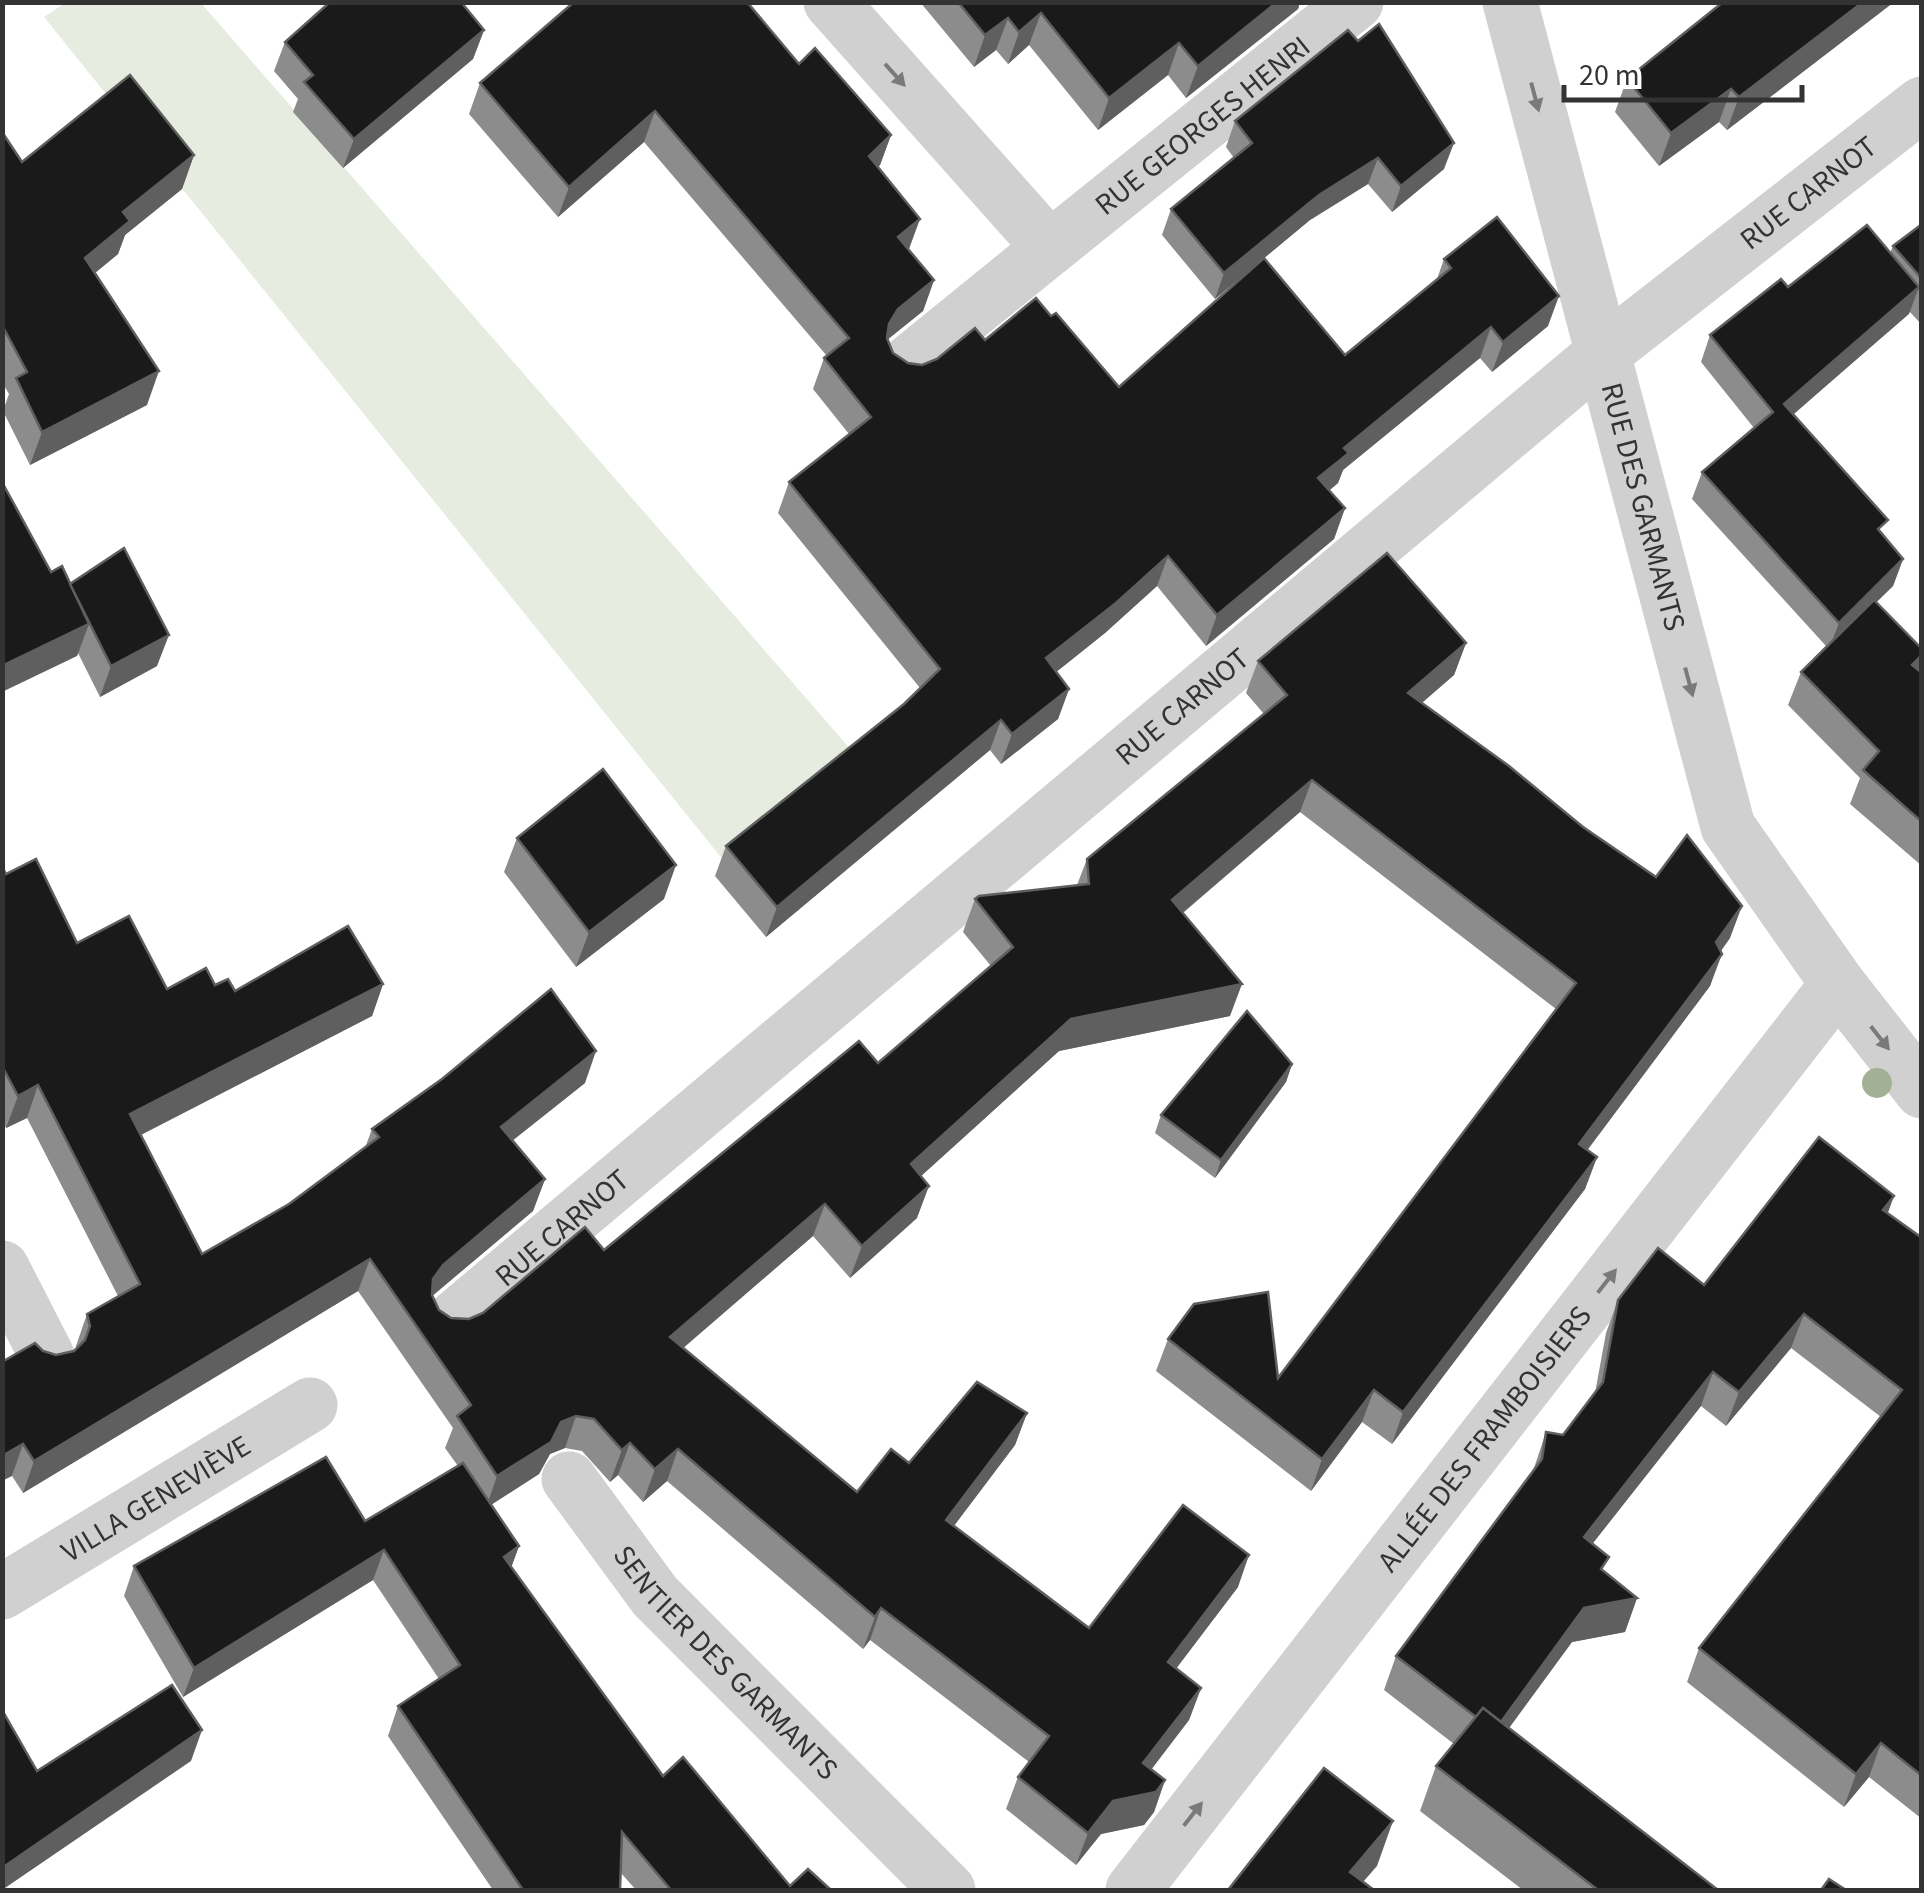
<svg xmlns="http://www.w3.org/2000/svg" width="1924" height="1893" viewBox="0 0 1924 1893" font-family="'Source Sans 3',sans-serif">
  <style>
    .green { fill: #e6ecdf }
    .lines { fill: none; stroke-linecap: round; stroke-linejoin: round }
    .minor { stroke: #d0d0d0; stroke-width: 55 }
    .tree { fill: #a2b095 }
    .wall { fill: #8c8c8c }
    .shaded-wall { fill: #5f5f5f }
    .building { fill: #1a1a1a; stroke: #5f5f5f; stroke-width: 2.5 }
    .oneway { fill: #7a7a7a }
    .labels { text-anchor: middle; stroke-width: 10; stroke-linejoin: round; paint-order: stroke }
    .street-label { font-size: 30px; fill: #333; stroke: #fff }
  </style>
  <rect width="100%" height="100%" fill="#fff"/>
  <!-- green -->
  <polygon class="green" points="65,3 201,3 860,760 728,866 44,17"/>
  <g class="lines">
    <!-- minor -->
    <g class="minor">
      <path id="s1" d="M831,2L1050,248L1356,2"/>
      <path id="s2" d="M1510,2L1728,827L1838,984L1922,1091"/>
      <polyline points="907,364 1050,248"/>
      <polyline points="2,1268 47,1356"/>
      <path id="s3" d="M451,1321L1603,353L1922,104"/>
      <path id="s4" d="M569,1479L655,1596L948,1890"/>
      <path id="s5" d="M2,1592L310,1405"/>
      <path id="s6" d="M1133,1890L1838,984"/>
    </g>
  </g>
  <!-- trees -->
  <circle class="tree" cx="1877" cy="1083" r="15"/>
  <!-- wall -->
  <g class="wall">
    <polygon points="920,2 1300,2 1298,9 1186,98 1168,75 1098,130 1029,45 1008,64 996,50 974,67"/>
    <polygon points="1894,2 1727,130 1719,122 1659,166 1615,112 1627,79"/>
    <polygon points="484,30 473,59 343,168 293,112 298,99 274,71 285,42"/>
    <polygon points="799,64 891,135 880,165 878,167 908,249 934,280 923,311 888,339 893,353 908,363 922,365 985,340 1119,387 1260,261 1215,299 1162,235 1171,209 1234,158 1226,147 1235,121 1444,169 1392,212 1368,184 1310,220 1264,258 1345,355 1437,279 1444,259 1548,326 1492,372 1480,358 1343,470 1338,483 1329,491 1345,508 1334,539 1206,646 1157,586 1105,633 1056,672 1069,689 1058,719 1001,764 990,750 766,937 715,876 726,846 904,704 920,688 778,513 789,482 849,434 813,389 824,358 827,356 644,142 558,217 469,114 480,83"/>
    <polygon points="2,132 22,162 194,155 182,189 125,235 118,254 95,273 147,405 30,465 3,411 9,394 2,382"/>
    <polygon points="1922,224 1922,325 1910,312 1794,414 1882,534 1903,559 1893,586 1876,602 1922,660 1918,670 1922,673 1922,866 1850,804 1860,778 1788,705 1801,672 1826,646 1692,499 1702,472 1754,428 1701,362 1710,335 1788,287 1890,253 1893,246"/>
    <polygon points="51,572 70,584 157,666 100,697 78,653 77,656"/>
    <polygon points="1466,643 1454,675 1422,703 1730,938 1721,951 1710,986 1587,1150 1597,1157 1585,1189 1392,1444 1362,1422 1311,1491 1156,1371 1168,1339 1278,1378 1556,1009 1300,812 1183,913 1230,1016 1059,1051 921,1176 917,1218 850,1278 813,1236 683,1347 857,1492 909,1463 1027,1413 1015,1445 954,1526 1089,1628 1238,1587 1176,1668 1201,1688 1189,1720 1151,1769 1165,1780 1154,1812 1144,1825 1101,1834 1076,1865 1006,1809 1018,1777 1029,1762 870,1640 863,1649 667,1481 643,1502 618,1475 610,1482 582,1451 565,1448 550,1454 539,1474 491,1505 519,1546 511,1568 663,1776 790,1886 831,1890 636,1890 621,1873 620,1890 493,1890 388,1736 398,1706 439,1679 373,1580 183,1697 124,1596 134,1566 365,1521 458,1466 445,1448 453,1428 358,1291 23,1493 12,1476 43,1351 56,1355 74,1351 76,1349 76,1346 87,1314 118,1296 27,1118 6,1128 2,1120 2,867 6,874 77,943 167,989 215,985 235,991 383,984 372,1016 141,1135 202,1254 289,1204 365,1148 372,1129 585,1083 512,1141 545,1179 533,1211 432,1296 439,1310 451,1318 469,1319 604,1250 878,1063 991,966 963,932 975,899 1077,885 1087,859 1264,714 1246,693 1258,661"/>
    <polygon points="517,838 664,899 576,967 504,872"/>
    <polygon points="1292,1064 1286,1082 1215,1178 1155,1133 1161,1115"/>
    <polygon points="1888,1214 1922,1238 1922,1819 1869,1777 1844,1807 1687,1682 1699,1648 1881,1417 1791,1348 1726,1426 1701,1406 1592,1544 1604,1572 1637,1598 1625,1632 1572,1642 1509,1728 1718,1890 1523,1890 1420,1811 1436,1766 1454,1744 1384,1690 1396,1656 1533,1471 1546,1432 1563,1435 1595,1393 1606,1333 1618,1300 1704,1285"/>
  </g>
  <!-- shaded-wall -->
  <g class="shaded-wall">
    <polygon points="1277,2 1300,2 1298,9 1186,98 1198,66"/>
    <polygon points="1863,2 1894,2 1727,130 1739,97"/>
    <polygon points="1041,13 1029,45 1008,64 1019,32"/>
    <polygon points="1008,18 996,50 974,67 985,35"/>
    <polygon points="484,30 473,59 343,168 354,139"/>
    <polygon points="1179,43 1168,75 1098,130 1109,98"/>
    <polygon points="1731,89 1719,122 1659,166 1671,133"/>
    <polygon points="655,111 644,142 558,217 569,187"/>
    <polygon points="891,135 880,165 858,186 869,156"/>
    <polygon points="1454,143 1444,169 1392,212 1401,186"/>
    <polygon points="194,155 182,189 125,235 118,254 73,291 85,258 123,212"/>
    <polygon points="1378,158 1368,184 1310,220 1215,299 1224,273 1319,195"/>
    <polygon points="920,219 909,249 898,237"/>
    <polygon points="934,280 923,311 887,340 889,324 898,309"/>
    <polygon points="1919,287 1909,314 1774,431 1784,404"/>
    <polygon points="1559,296 1548,326 1492,372 1503,342"/>
    <polygon points="1491,327 1480,358 1343,470 1338,483 1307,508 1318,478 1344,448"/>
    <polygon points="159,371 147,405 30,465 42,432"/>
    <polygon points="1345,508 1334,539 1206,646 1217,615"/>
    <polygon points="1168,556 1157,586 1105,633 1035,689 1046,658"/>
    <polygon points="1903,559 1893,586 1829,649 1839,623"/>
    <polygon points="89,624 77,656 2,692 2,666"/>
    <polygon points="169,635 157,666 100,697 111,666"/>
    <polygon points="1466,643 1454,675 1396,725 1408,693"/>
    <polygon points="1922,655 1922,660 1912,686 1912,665"/>
    <polygon points="1069,689 1058,719 1001,764 1012,734"/>
    <polygon points="1001,720 990,750 766,937 777,907"/>
    <polygon points="1312,780 1300,812 1160,932 1172,900"/>
    <polygon points="676,865 664,899 576,967 589,932"/>
    <polygon points="1742,906 1730,938 1704,974 1716,942"/>
    <polygon points="1722,954 1710,986 1568,1176 1579,1144"/>
    <polygon points="383,984 372,1016 119,1146 130,1114"/>
    <polygon points="1242,984 1230,1016 1059,1051 899,1196 911,1164 1071,1019"/>
    <polygon points="596,1051 585,1083 489,1159 501,1127"/>
    <polygon points="1292,1064 1286,1082 1215,1178 1221,1160"/>
    <polygon points="38,1085 27,1118 6,1128 18,1096"/>
    <polygon points="1597,1157 1585,1189 1392,1444 1403,1412"/>
    <polygon points="545,1179 533,1211 431,1297 433,1279 443,1265"/>
    <polygon points="929,1186 917,1218 850,1278 862,1246"/>
    <polygon points="1894,1196 1882,1229 1883,1210"/>
    <polygon points="825,1204 813,1236 659,1369 670,1337"/>
    <polygon points="370,1259 358,1291 23,1493 34,1461"/>
    <polygon points="1804,1314 1791,1348 1726,1426 1739,1392"/>
    <polygon points="1713,1372 1701,1406 1571,1571 1584,1537"/>
    <polygon points="1374,1390 1362,1422 1311,1491 1322,1459"/>
    <polygon points="1027,1413 1015,1445 934,1552 946,1520"/>
    <polygon points="576,1416 565,1448 550,1454 539,1474 486,1508 497,1476 561,1422"/>
    <polygon points="630,1443 618,1475 610,1482 622,1450"/>
    <polygon points="23,1444 12,1476 2,1481 2,1456"/>
    <polygon points="678,1449 667,1481 643,1502 655,1469"/>
    <polygon points="519,1546 508,1576 504,1557"/>
    <polygon points="384,1550 373,1580 183,1697 194,1668"/>
    <polygon points="1249,1555 1238,1587 1157,1694 1168,1662"/>
    <polygon points="1637,1598 1625,1632 1572,1642 1482,1765 1495,1732 1584,1608"/>
    <polygon points="881,1608 870,1640 863,1649 875,1617"/>
    <polygon points="1201,1688 1189,1720 1132,1795 1143,1763"/>
    <polygon points="202,1730 191,1761 2,1890 2,1868"/>
    <polygon points="1881,1743 1869,1777 1844,1807 1856,1774"/>
    <polygon points="1165,1780 1154,1812 1144,1825 1101,1834 1076,1865 1088,1833 1113,1801"/>
    <polygon points="1393,1821 1377,1866 1356,1890 1350,1872"/>
  </g>
  <!-- building -->
  <g class="building">
    <polygon points="330,2 461,2 484,30 354,139 304,82 313,75 285,42"/>
    <polygon points="574,2 747,2 799,64 815,48 891,135 869,156 920,219 898,237 934,280 898,309 889,324 887,338 893,353 908,363 922,365 937,359 975,328 985,340 1036,298 1051,316 1056,313 1119,387 1264,258 1345,355 1451,268 1444,259 1497,217 1559,296 1503,342 1491,327 1344,448 1349,453 1318,478 1345,508 1217,615 1168,556 1116,603 1046,658 1069,689 1012,734 1001,720 777,907 726,846 904,704 940,669 789,482 871,417 824,358 849,338 655,111 569,187 480,83"/>
    <polygon points="958,2 1277,2 1198,66 1179,43 1109,98 1041,13 1019,32 1008,18 985,35"/>
    <polygon points="1723,2 1863,2 1739,97 1731,89 1671,133 1627,79"/>
    <polygon points="1379,24 1454,143 1401,186 1378,158 1319,195 1224,273 1171,209 1252,143 1235,121 1348,30 1358,41"/>
    <polygon points="130,75 194,155 123,212 130,221 85,258 159,371 42,432 16,378 27,372 2,325 2,132 22,162"/>
    <polygon points="1922,224 1922,279 1893,246"/>
    <polygon points="1867,225 1919,287 1784,404 1888,520 1878,529 1903,559 1839,623 1702,472 1773,412 1710,335 1781,279 1788,287"/>
    <polygon points="2,482 51,572 62,566 89,624 2,666"/>
    <polygon points="124,548 169,635 111,666 70,584"/>
    <polygon points="1387,553 1466,643 1408,693 1509,766 1583,827 1656,877 1687,835 1742,906 1716,942 1722,954 1579,1144 1597,1157 1403,1412 1374,1390 1322,1459 1168,1339 1194,1304 1268,1292 1278,1378 1576,983 1312,780 1172,900 1242,984 1071,1019 911,1164 929,1186 862,1246 825,1204 670,1337 857,1492 891,1449 909,1463 977,1382 1027,1413 946,1520 1089,1628 1183,1505 1249,1555 1168,1662 1201,1688 1143,1763 1165,1780 1156,1792 1113,1801 1088,1833 1018,1777 1049,1736 881,1608 875,1617 678,1449 655,1469 630,1443 622,1450 594,1419 576,1416 561,1422 551,1442 497,1476 457,1416 471,1405 370,1259 34,1461 23,1444 2,1456 2,1362 35,1343 43,1351 56,1355 74,1351 85,1340 90,1326 87,1314 140,1284 38,1085 18,1096 2,1066 2,867 6,874 36,859 77,943 129,916 167,989 206,968 215,985 228,979 235,991 348,926 383,984 130,1114 202,1254 289,1204 379,1137 372,1129 442,1079 551,989 596,1051 501,1127 545,1179 443,1265 433,1279 432,1295 439,1310 451,1318 469,1319 483,1313 585,1227 604,1250 859,1041 878,1063 1013,947 975,899 979,896 1089,884 1087,859 1287,695 1258,661"/>
    <polygon points="1874,600 1922,649 1922,655 1912,665 1922,673 1922,822 1863,770 1879,751 1801,672"/>
    <polygon points="603,769 676,865 589,932 517,838"/>
    <polygon points="1247,1011 1292,1064 1221,1160 1161,1115"/>
    <polygon points="1819,1137 1894,1196 1883,1210 1922,1238 1922,1776 1881,1743 1856,1774 1699,1648 1902,1390 1804,1314 1739,1392 1713,1372 1584,1537 1609,1557 1601,1569 1637,1598 1584,1608 1501,1722 1483,1708 1476,1717 1396,1656 1542,1459 1546,1432 1563,1435 1603,1382 1618,1300 1658,1248 1704,1285"/>
    <polygon points="326,1457 365,1521 463,1463 519,1546 504,1557 663,1776 683,1757 790,1886 808,1869 831,1890 671,1890 622,1832 620,1890 522,1890 523,1890 398,1706 460,1665 384,1550 194,1668 134,1566"/>
    <polygon points="172,1685 202,1730 2,1868 2,1710 37,1771"/>
    <polygon points="1483,1708 1718,1890 1598,1890 1436,1766"/>
    <polygon points="1324,1768 1393,1821 1350,1872 1374,1890 1228,1890"/>
    <polygon points="1829,1879 1846,1890 1821,1890"/>
  </g>
  <!-- one-way arrows -->
  <defs><path id="oneway-solid" d="M-6-.8H1V-3.2L6.5 0L1 3.2V.8H-6Z" transform="scale(2.5)"/></defs>
  <g class="oneway">
    <use href="#oneway-solid" transform="translate(895 75) rotate(48)"/>
    <use href="#oneway-solid" transform="translate(1535 97) rotate(75)"/>
    <use href="#oneway-solid" transform="translate(1689 682) rotate(75)"/>
    <use href="#oneway-solid" transform="translate(1880 1038) rotate(52)"/>
    <use href="#oneway-solid" transform="translate(1607 1281) rotate(-52)"/>
    <use href="#oneway-solid" transform="translate(1193 1814) rotate(-52)"/>
  </g>
  <g class="labels">
    <!-- street labels -->
    <g class="street-label">
      <text dy="10" stroke="none"><textPath href="#s1" startOffset="525">RUE GEORGES HENRI</textPath></text>
      <text dy="10" stroke="none"><textPath href="#s3" startOffset="1765">RUE CARNOT</textPath></text>
      <text dy="10" stroke="none"><textPath href="#s2" startOffset="522">RUE DES GARMANTS</textPath></text>
      <text dy="10" stroke="none"><textPath href="#s3" startOffset="955">RUE CARNOT</textPath></text>
      <text dy="10" stroke="none"><textPath href="#s3" startOffset="145">RUE CARNOT</textPath></text>
      <text dy="10" stroke="none"><textPath href="#s6" startOffset="572">ALLÉE DES FRAMBOISIERS</textPath></text>
      <text dy="10" stroke="none"><textPath href="#s5" startOffset="180">VILLA GENEVIÈVE</textPath></text>
      <text dy="10" stroke="none"><textPath href="#s4" startOffset="242">SENTIER DES GARMANTS</textPath></text>
    </g>
  </g>
  <!-- border -->
  <rect width="1924" height="1893" fill="none" stroke="#333333" stroke-width="10"/>
  <!-- scale -->
  <path d="M1564 85v15h238v-15" fill="none" stroke="#333333" stroke-width="5"/>
  <text x="1579" y="85" font-size="30" fill="#333333" stroke="#ffffff" stroke-width="8" paint-order="stroke">20 m</text>
</svg>
